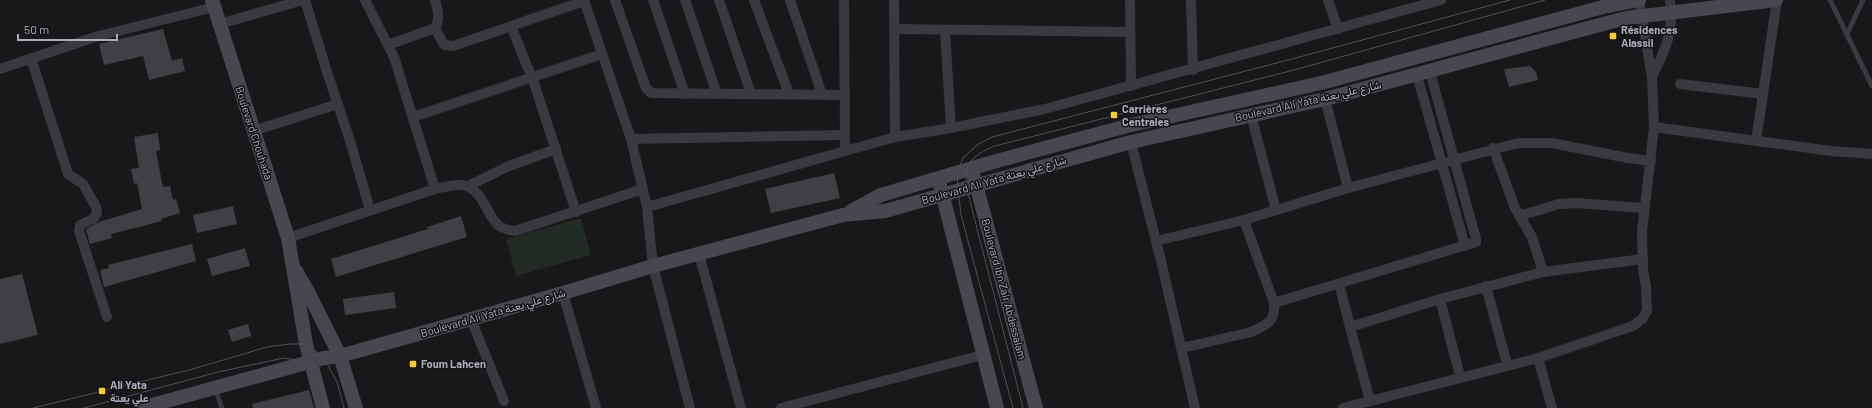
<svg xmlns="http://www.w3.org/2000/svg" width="1872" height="408" viewBox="0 0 1872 408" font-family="Barlow,Vazirmatn,sans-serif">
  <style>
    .green { fill: #222a24 }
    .building { fill: #3f4044 }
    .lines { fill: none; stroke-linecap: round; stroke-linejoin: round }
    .lane { stroke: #39393f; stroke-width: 5 }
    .street { stroke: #39393f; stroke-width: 10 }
    .secondary { stroke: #47484f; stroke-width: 14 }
    .tram { stroke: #505158; stroke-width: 1 }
    .poi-dot { fill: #f8ca32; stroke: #131315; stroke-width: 1.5 }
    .labels { text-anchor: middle; stroke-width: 3; stroke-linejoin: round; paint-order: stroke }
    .poi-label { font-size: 11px; font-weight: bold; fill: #aaadba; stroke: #131315; text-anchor: start }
    .street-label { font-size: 11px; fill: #aaadba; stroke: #131315 }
  </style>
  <rect width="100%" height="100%" fill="#18181a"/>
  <!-- green -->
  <polygon class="green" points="581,218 591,255 516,276 506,239"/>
  <!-- building -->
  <g class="building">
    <polygon points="163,29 172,61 182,58 185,71 149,80 143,56 104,65 99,44"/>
    <polygon points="1530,66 1536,72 1538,80 1509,87 1504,69"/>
    <polygon points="158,133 160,150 156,151 162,183 164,187 170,186 173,200 176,199 180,213 161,219 162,221 111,234 112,238 90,244 86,229 99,222 142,209 137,183 134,184 131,169 139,168 134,137"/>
    <polygon points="834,173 840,198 771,213 765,189"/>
    <polygon points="233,206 237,224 197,233 193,215"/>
    <polygon points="461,216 467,237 336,277 331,259 428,229 427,227"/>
    <polygon points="192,244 196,261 104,287 100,270 109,268 108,265"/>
    <polygon points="245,248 250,266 212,276 207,259"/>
    <polygon points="22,274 38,335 0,344 0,279"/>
    <polygon points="394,292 396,308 345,315 343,299"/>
    <polygon points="248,324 251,336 232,342 228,330"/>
    <polygon points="309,390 314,408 253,408 252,404"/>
  </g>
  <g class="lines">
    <!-- lane -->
    <g class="lane">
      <polyline points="1830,0 1872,86"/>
      <polyline points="1847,34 1863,0"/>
      <polyline points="215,389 222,408"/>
    </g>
    <!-- street -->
    <g class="street">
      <polyline points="305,0 327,72 351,144 370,210"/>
      <polyline points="365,0 394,57 435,189"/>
      <polyline points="584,0 631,139 647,207 653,266 690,408"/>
      <polyline points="615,0 646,88 651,93 845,95"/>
      <polyline points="653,0 685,94"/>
      <polyline points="685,0 717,94"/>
      <polyline points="719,0 751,94"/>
      <polyline points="754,0 789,94"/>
      <polyline points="790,0 822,94"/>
      <polyline points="844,0 845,150"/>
      <polyline points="894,0 895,137"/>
      <polyline points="1130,0 1131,86"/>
      <polyline points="1191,0 1193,70"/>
      <polyline points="1328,0 1338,29"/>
      <polyline points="219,24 303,0"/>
      <polyline points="511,26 534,83 576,212"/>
      <polyline points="435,28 444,45 453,46 584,1"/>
      <polyline points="894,29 1130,32"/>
      <polyline points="945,31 951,128"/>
      <path d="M388,45L435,28C440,19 438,10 435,0"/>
      <polyline points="31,58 68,174 83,184 96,207 97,213 93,219 80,225 79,231 107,317"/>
      <polyline points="0,69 98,36 214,7"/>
      <polyline points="1417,75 1465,246"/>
      <path d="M1652,77C1666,48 1674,33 1670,0"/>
      <polyline points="1680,84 1763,94"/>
      <polyline points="1325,99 1348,188"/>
      <polyline points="1251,115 1276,210"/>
      <polyline points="413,117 602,54"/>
      <polyline points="1654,127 1831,151 1872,154"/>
      <polyline points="253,131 338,104"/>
      <polyline points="631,139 845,135"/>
      <polyline points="1756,141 1777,0"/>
      <polyline points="1131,142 1162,265 1195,408"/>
      <polyline points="1493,148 1515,208 1532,237 1543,272"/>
      <polyline points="468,186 509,166 556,149"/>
      <polyline points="647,207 895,137 951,128 1045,109 1441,0"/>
      <polyline points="1519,216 1559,204 1577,203 1644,208"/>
      <path d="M288,238L435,189C445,187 457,183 466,186C483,191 486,214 498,225C502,229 509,230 515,231L643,189"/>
      <polyline points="1156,241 1244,220 1348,188 1518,143 1552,143 1628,158 1651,161"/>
      <polyline points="699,254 741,408"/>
      <polyline points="1339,283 1350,327"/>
      <polyline points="1486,286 1507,364"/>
      <polyline points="563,293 596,408"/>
      <polyline points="1440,299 1460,376"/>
      <polyline points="1274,303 1476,242 1476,239 1430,72"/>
      <polyline points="471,319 504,401"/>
      <path d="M1182,348L1251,332C1266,325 1276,322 1274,303L1244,220"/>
      <polyline points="1370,401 1350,327 1440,299 1543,272 1643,259"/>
      <polyline points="781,408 982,355"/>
      <polyline points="1343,408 1538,358"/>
      <polyline points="1552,408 1538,358 1633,326 1642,319 1647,311 1646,287 1643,269 1642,232 1654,127 1652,77 1639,0"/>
    </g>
    <!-- secondary -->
    <g class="secondary">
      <polyline points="212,0 288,238 306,344 323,408"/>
      <polyline points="974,177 1036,408"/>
      <polyline points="940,185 997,408"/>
      <polyline points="851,211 881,195 993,162 1127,126 1321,83 1603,7 1639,0"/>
      <polyline points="296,271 307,290 340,356 356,408"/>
      <polyline points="141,408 324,358 340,356 563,293 653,266 843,215 885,211 1131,142 1325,99 1607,23 1626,18 1776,0"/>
    </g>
    <!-- tram -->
    <g class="tram">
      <polyline points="33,408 193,369 267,347 290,344 306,344 324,358 337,382 344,408"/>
      <path d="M84,408L218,372L284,358C315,362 321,381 328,408"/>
      <polyline points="1013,408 961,215 958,189 957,174 963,158 977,145 992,137 1292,59 1510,0"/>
      <path d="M1023,408L969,197C968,189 965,180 966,172C967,159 984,150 995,146L1294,70L1545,0"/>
    </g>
  </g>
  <!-- markers -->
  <g class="poi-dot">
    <rect x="1609" y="32" width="8" height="8" rx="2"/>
    <rect x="1110" y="111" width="8" height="8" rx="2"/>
    <rect x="409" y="360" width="8" height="8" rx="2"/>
    <rect x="98" y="387" width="8" height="8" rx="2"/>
  </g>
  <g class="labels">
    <!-- poi labels -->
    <g class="poi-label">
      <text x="1621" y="34">Résidences<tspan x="1621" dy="13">Alassil</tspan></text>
      <text x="1122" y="113">Carrières<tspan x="1122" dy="13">Centrales</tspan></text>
      <text x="421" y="368">Foum Lahcen</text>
      <text x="110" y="389">Ali Yata<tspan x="110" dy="13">علي يعتة</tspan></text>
    </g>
    <!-- street labels -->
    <g class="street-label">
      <text transform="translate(1308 101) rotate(-13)" y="4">Boulevard Ali Yata شارع علي يعتة</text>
      <text transform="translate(254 133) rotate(72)" y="4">Boulevard Chouhada</text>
      <text transform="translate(994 180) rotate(-16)" y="4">Boulevard Ali Yata شارع علي يعتة</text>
      <text transform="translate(1004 289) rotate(75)" y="4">Boulevard Ibn Zair Abdessalam</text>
      <text transform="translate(493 313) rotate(-16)" y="4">Boulevard Ali Yata شارع علي يعتة</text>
    </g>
  </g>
  <!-- scale -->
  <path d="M18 34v6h99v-6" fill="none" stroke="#aaadba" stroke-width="2"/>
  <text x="24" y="34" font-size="12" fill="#aaadba" stroke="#131315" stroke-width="3" paint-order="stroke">50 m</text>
</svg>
